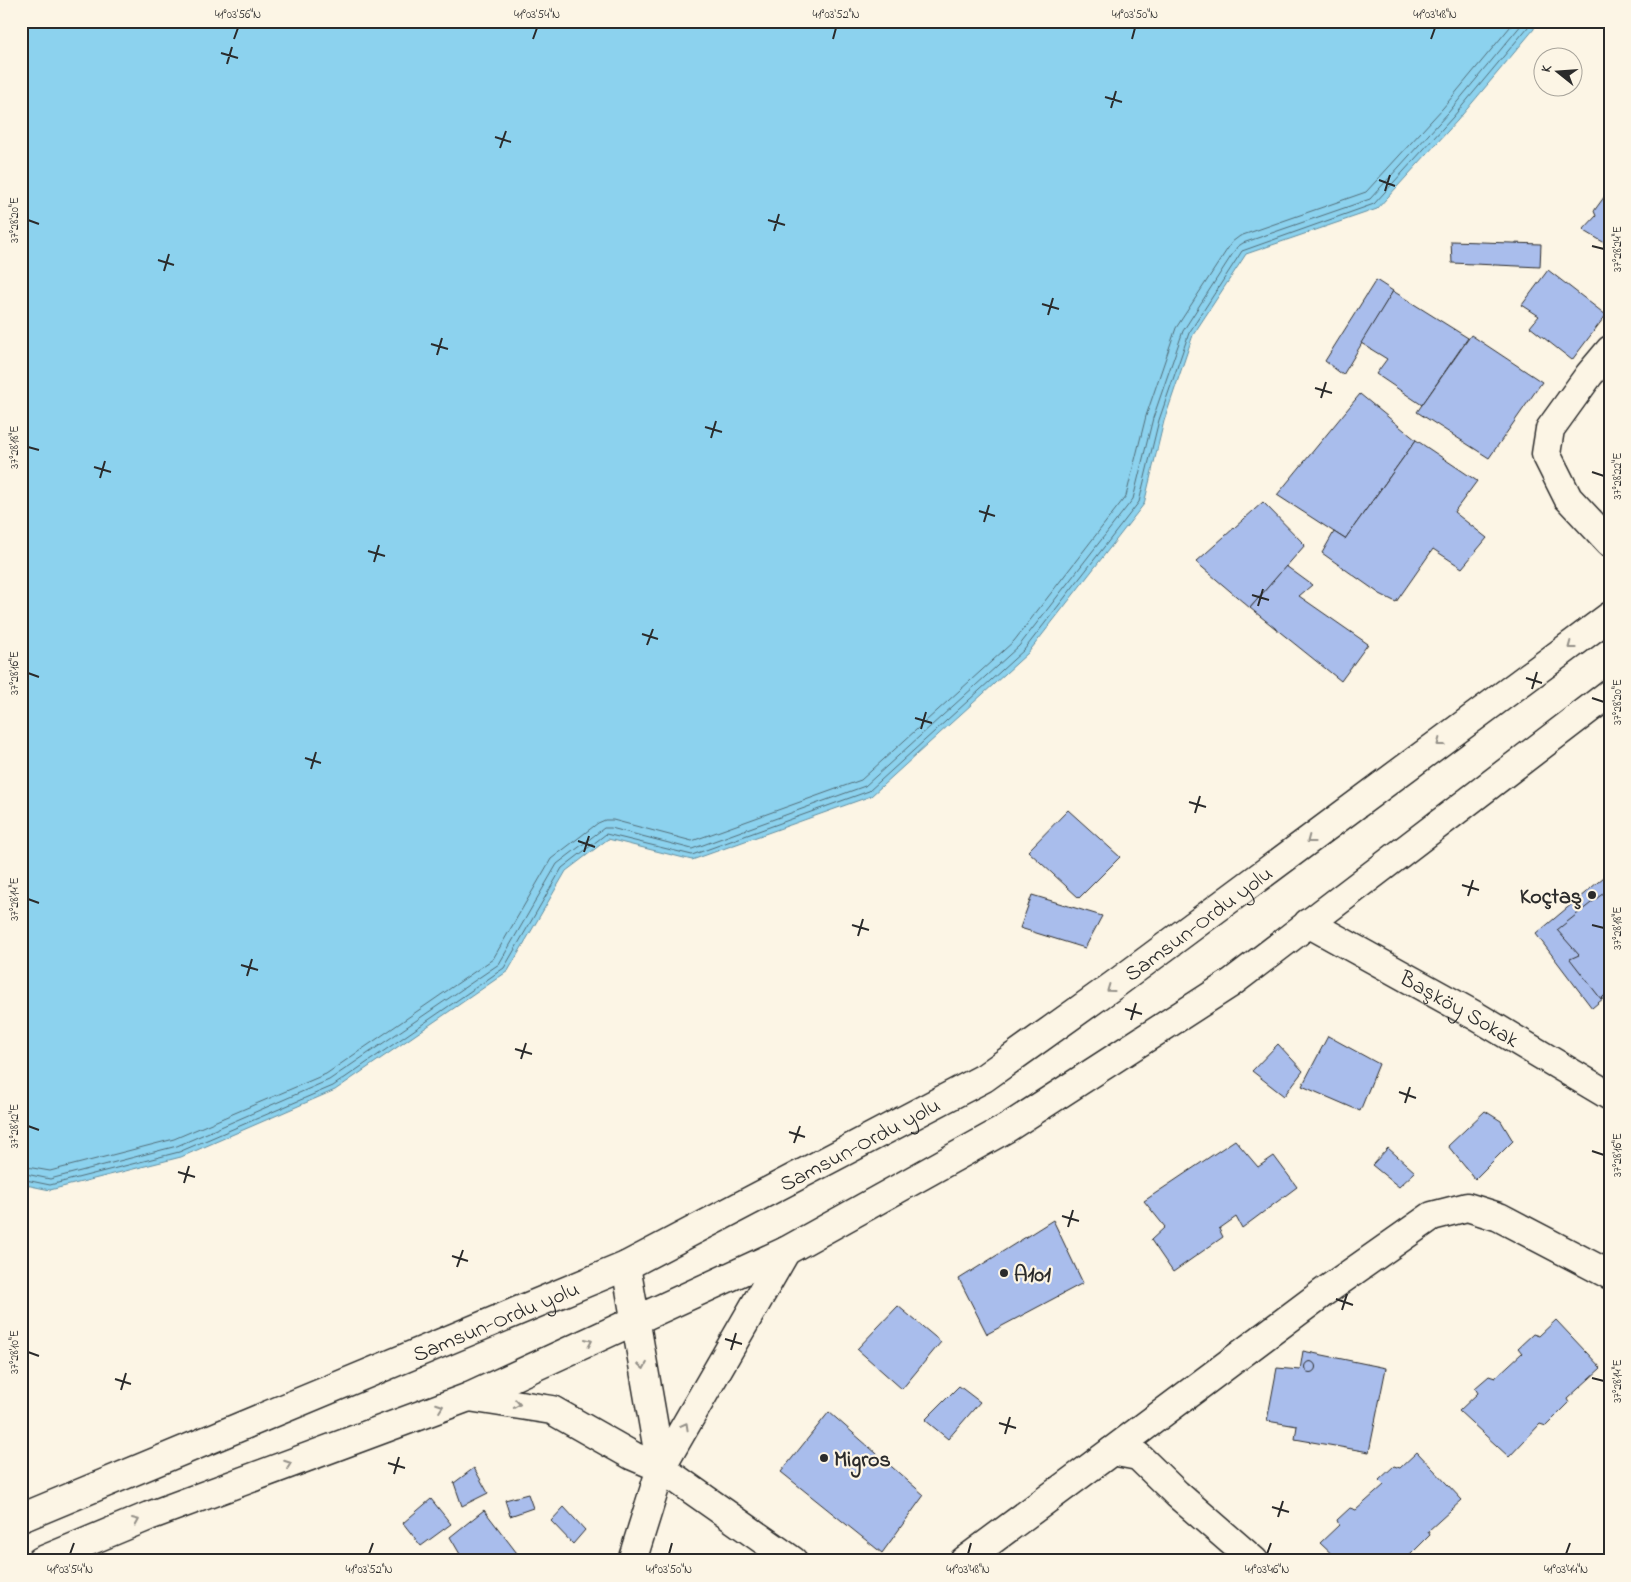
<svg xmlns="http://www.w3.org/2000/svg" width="1631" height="1582" viewBox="0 0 1631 1582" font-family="'Indie Flower',sans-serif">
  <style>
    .water { fill: #8cd2ee; stroke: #658fa0 }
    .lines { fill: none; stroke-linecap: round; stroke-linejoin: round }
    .shore { stroke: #526e79; stroke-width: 1 }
    .stream { stroke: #658fa0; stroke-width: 9 }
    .building { fill: #a9bdec; stroke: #2b2b2b }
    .street-casing { stroke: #2b2b2b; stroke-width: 31 }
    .highway-casing { stroke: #2b2b2b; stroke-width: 31 }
    .street { stroke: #fcf5e5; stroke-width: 28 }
    .highway { stroke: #fcf5e5; stroke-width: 28 }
    .oneway { stroke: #949088 }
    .ticks { fill: none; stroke: #2b2b2b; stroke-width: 2 }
    .poi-dot { fill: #2b2b2b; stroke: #fcf5e5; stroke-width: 2 }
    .labels { text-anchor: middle; stroke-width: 4.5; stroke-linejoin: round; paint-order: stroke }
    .poi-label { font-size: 22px; font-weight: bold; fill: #2b2b2b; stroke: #fcf5e5; text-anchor: start }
    .street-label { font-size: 22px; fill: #2b2b2b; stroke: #fcf5e5 }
    .neatline { fill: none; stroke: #2b2b2b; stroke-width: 2 }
    .ticks-label { font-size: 12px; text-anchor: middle; fill: #2b2b2b }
  </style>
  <rect width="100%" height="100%" fill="#fcf5e5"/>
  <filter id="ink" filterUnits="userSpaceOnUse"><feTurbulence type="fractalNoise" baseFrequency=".02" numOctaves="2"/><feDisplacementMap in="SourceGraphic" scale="10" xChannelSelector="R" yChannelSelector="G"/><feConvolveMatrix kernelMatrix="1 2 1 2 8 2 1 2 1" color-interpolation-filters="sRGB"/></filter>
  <g filter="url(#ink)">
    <!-- water -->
    <polygon class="water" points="21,21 1535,21 1534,29 1457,121 1377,209 1246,254 1193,335 1164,421 1144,504 1028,653 871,796 692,860 608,839 566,871 508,971 335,1090 181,1157 50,1190 21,1184"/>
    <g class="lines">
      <!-- shore -->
      <g class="shore">
        <polyline points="21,1166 50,1171 174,1139 326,1074 493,959 551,859 598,823 605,820 613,820 692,841 861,780 1014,641 1126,496 1146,416 1176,328 1232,242 1240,236 1366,192 1443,108 1515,21"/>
        <polyline points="21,1173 50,1179 177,1146 329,1080 499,964 557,864 604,828 611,828 692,849 865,786 1019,646 1133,499 1153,418 1183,331 1237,247 1243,243 1370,199 1448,113 1522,24 1523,21"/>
        <polyline points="21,1179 50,1185 179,1152 333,1086 504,968 562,868 606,834 692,855 869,791 1024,650 1139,502 1159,420 1189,333 1242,251 1374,204 1453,117 1528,27 1530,21"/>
      </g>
      <!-- stream -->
      <polyline class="stream" points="21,1558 25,1561"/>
    </g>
    <!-- building -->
    <g class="building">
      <polygon points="1610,189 1610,253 1605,250 1608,245 1583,230 1596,216 1594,211"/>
      <polygon points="1451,241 1541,244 1540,267 1452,263"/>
      <polygon points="1548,270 1606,315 1572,360 1530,327 1539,316 1522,305"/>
      <polygon points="1376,280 1393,291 1343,375 1325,361"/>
      <polygon points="1393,291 1468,338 1422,405 1376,374 1387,359 1361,343"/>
      <polygon points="1471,335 1542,382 1489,458 1417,412"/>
      <polygon points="1360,394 1416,440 1345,539 1277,495"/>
      <polygon points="1416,440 1477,481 1454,512 1487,538 1462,568 1433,549 1396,602 1380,594 1322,553 1334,532 1345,539"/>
      <polygon points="1263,502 1305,545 1250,608 1196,562"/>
      <polygon points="1286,566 1312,585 1299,596 1368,644 1341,681 1250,608"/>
      <polygon points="1068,810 1120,857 1079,898 1028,851"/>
      <polygon points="1610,872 1610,993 1592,1008 1536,934"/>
      <polygon points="1610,888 1610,994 1608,992 1601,999 1570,959 1579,955 1557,930"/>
      <polygon points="1032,895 1102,916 1085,948 1020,928"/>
      <polygon points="1328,1036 1379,1064 1360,1111 1302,1086"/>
      <polygon points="1278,1044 1303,1071 1284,1096 1252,1071"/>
      <polygon points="1485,1111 1501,1121 1513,1141 1475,1179 1448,1146"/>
      <polygon points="1235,1140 1258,1167 1274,1156 1297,1187 1242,1228 1236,1217 1219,1229 1223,1237 1173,1272 1151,1240 1165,1227 1144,1201"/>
      <polygon points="1388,1148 1415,1172 1399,1187 1372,1165"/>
      <polygon points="1053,1220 1083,1283 987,1334 959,1279"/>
      <polygon points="898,1306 941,1342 902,1389 857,1349"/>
      <polygon points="1556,1320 1601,1368 1567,1399 1569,1403 1546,1426 1540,1424 1509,1457 1459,1411 1478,1393 1475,1388 1489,1376 1495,1378 1522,1353 1518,1348 1533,1334 1539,1336"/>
      <polygon points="1303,1351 1386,1368 1369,1452 1295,1439 1297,1426 1267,1421 1277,1368 1300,1370"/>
      <circle cx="1310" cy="1367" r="5.5"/>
      <polygon points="959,1386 980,1402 948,1439 925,1420"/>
      <polygon points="829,1412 924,1495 882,1553 781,1472"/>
      <polygon points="1417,1452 1462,1500 1428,1531 1430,1535 1407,1558 1401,1556 1397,1561 1339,1561 1320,1543 1339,1525 1337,1520 1350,1508 1356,1510 1384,1485 1379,1480 1394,1466 1400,1468"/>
      <polygon points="474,1468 488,1493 462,1506 454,1483"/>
      <polygon points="528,1494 533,1508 510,1516 505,1500"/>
      <polygon points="431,1499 451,1524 421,1546 403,1523"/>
      <polygon points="564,1507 585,1530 573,1544 551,1521"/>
      <polygon points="484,1510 523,1561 464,1561 450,1537"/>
    </g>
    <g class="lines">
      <!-- street casing -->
      <g class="street-casing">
        <g id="street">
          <polyline points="1610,350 1589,375 1550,429 1546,454 1568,498 1610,543"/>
          <path id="s1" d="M1308,923L1476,1016L1610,1096"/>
          <polyline points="1112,1451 1324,1292 1432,1216 1467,1207 1499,1217 1610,1275"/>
          <polyline points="632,1561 661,1468 793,1561"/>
          <polyline points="964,1561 1112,1451 1138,1456 1177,1494 1254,1561"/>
        </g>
      </g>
      <!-- highway casing -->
      <g class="highway-casing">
        <g id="highway">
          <polyline points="626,1266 661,1468"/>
          <polyline points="469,1397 552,1410 633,1456 661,1468"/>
          <polyline points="661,1468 786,1251"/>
          <path id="s2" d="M21,1518L626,1266L984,1078L1114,985L1610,616"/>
          <polyline points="41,1561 149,1516 469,1397 786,1251 1007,1128 1231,983 1610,693"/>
        </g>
      </g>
      <!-- street -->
      <use href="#street" class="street"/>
      <!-- highway -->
      <use href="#highway" class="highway"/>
    </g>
    <!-- one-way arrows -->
    <defs><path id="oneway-chevron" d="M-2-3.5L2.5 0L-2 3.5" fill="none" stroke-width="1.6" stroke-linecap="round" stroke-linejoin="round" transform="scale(1.25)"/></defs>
    <g class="oneway">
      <use href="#oneway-chevron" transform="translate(1571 646) rotate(143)"/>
      <use href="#oneway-chevron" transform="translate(1440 743) rotate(143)"/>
      <use href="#oneway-chevron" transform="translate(1310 840) rotate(143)"/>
      <use href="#oneway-chevron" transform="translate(1110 989) rotate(144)"/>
      <use href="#oneway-chevron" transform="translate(589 1342) rotate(-24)"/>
      <use href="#oneway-chevron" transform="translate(643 1366) rotate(80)"/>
      <use href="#oneway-chevron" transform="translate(517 1404) rotate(9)"/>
      <use href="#oneway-chevron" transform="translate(440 1407) rotate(-20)"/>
      <use href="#oneway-chevron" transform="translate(685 1426) rotate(-61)"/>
      <use href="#oneway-chevron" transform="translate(288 1464) rotate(-20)"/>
      <use href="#oneway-chevron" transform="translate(136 1521) rotate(-23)"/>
    </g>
  </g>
  <!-- ticks -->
  <path class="ticks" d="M234,39L238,28M533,39L537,28M833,39L836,28M1132,39L1135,28M1431,39L1435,28M221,53L238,58M227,64L232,47M1105,97L1122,102M1111,108L1116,91M495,137L511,142M500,148L506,131M1379,180L1395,186M1385,191L1390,175M28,220L39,224M768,220L785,225M774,231L779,214M1592,246L1604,249M158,260L174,265M164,271L169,254M1042,304L1059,309M1048,315L1053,298M431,344L448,349M437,355L442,338M1315,388L1332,393M1321,398L1326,382M705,427L722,432M711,438L716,421M28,447L39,450M94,467L111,472M1592,472L1604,476M100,478L105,461M979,511L995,516M984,522L989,505M368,551L385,556M374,562L379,545M1252,595L1269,600M1258,606L1263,589M642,634L658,639M647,645L653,629M28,673L39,677M1526,678L1542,683M1532,689L1537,672M1592,698L1604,702M915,718L932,723M921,729L926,712M305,758L321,763M311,769L316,752M1189,802L1206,807M1195,813L1200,796M578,841L595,847M584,852L589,836M1462,885L1479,890M1468,896L1473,880M28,899L39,903M852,925L869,930M1592,925L1604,928M858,936L863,919M241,965L258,970M247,976L252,959M1125,1009L1142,1014M1131,1020L1136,1003M515,1049L532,1054M521,1059L526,1043M1399,1092L1416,1098M1405,1103L1410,1087M28,1126L39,1130M789,1132L805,1137M794,1143L800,1126M1592,1151L1604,1155M178,1172L195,1177M184,1183L189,1166M1062,1216L1079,1221M1068,1227L1073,1210M452,1256L468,1261M457,1267L463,1250M1336,1299L1353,1305M1342,1310L1347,1294M725,1339L742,1344M731,1350L736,1333M28,1352L39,1356M1592,1378L1604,1381M115,1379L131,1384M121,1390L126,1373M999,1423L1016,1428M1005,1434L1010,1417M388,1463L405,1468M394,1474L399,1457M1272,1507L1289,1512M1278,1517L1283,1501M70,1554L74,1543M369,1554L373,1543M669,1554L672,1543M968,1554L971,1543M1267,1554L1271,1543M1566,1554L1570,1543"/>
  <!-- markers -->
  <g class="poi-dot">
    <circle cx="1592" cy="895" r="5"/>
    <circle cx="1004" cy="1273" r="5"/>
    <circle cx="824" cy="1458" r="5"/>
  </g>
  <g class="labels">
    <!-- poi labels -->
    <g class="poi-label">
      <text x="1582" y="903" text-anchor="end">Koçtaş</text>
      <text x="1014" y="1281">A101</text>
      <text x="834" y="1466">Migros</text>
    </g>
    <!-- street labels -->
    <g class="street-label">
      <text dy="8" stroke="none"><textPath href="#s2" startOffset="1324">Samsun-Ordu yolu</textPath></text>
      <text dy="8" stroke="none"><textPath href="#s1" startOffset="174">Başköy Sokak</textPath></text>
      <text dy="8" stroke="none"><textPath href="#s2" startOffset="919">Samsun-Ordu yolu</textPath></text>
      <text dy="8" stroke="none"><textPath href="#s2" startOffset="514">Samsun-Ordu yolu</textPath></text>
    </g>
  </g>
  <!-- margin -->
  <rect width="1631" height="1582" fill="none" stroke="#fcf5e5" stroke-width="55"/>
  <!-- north arrow -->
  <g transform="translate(1558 72) rotate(287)"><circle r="24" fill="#fcf5e5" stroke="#a8a49b"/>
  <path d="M0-4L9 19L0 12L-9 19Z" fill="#2b2b2b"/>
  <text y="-8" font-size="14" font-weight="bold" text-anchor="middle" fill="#2b2b2b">K</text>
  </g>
  <rect x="28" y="28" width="1576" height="1526" class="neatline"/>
  <g class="ticks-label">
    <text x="238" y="18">41°03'56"N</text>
    <text x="537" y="18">41°03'54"N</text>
    <text x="836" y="18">41°03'52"N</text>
    <text x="1135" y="18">41°03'50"N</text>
    <text x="1435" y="18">41°03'48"N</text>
    <text transform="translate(14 220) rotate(-90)" y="4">37°28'20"E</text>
    <text transform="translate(1617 249) rotate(-90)" y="4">37°28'24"E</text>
    <text transform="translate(14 447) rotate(-90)" y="4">37°28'18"E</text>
    <text transform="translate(1617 476) rotate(-90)" y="4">37°28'22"E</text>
    <text transform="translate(14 673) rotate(-90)" y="4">37°28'16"E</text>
    <text transform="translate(1617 702) rotate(-90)" y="4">37°28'20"E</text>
    <text transform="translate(14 899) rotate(-90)" y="4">37°28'14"E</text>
    <text transform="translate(1617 928) rotate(-90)" y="4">37°28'18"E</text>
    <text transform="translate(14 1126) rotate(-90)" y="4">37°28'12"E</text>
    <text transform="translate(1617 1155) rotate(-90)" y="4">37°28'16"E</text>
    <text transform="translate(14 1352) rotate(-90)" y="4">37°28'10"E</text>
    <text transform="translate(1617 1381) rotate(-90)" y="4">37°28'14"E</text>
    <text x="70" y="1573">41°03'54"N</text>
    <text x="369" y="1573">41°03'52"N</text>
    <text x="669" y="1573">41°03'50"N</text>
    <text x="968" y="1573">41°03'48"N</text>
    <text x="1267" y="1573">41°03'46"N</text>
    <text x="1566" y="1573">41°03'44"N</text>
  </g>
</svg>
